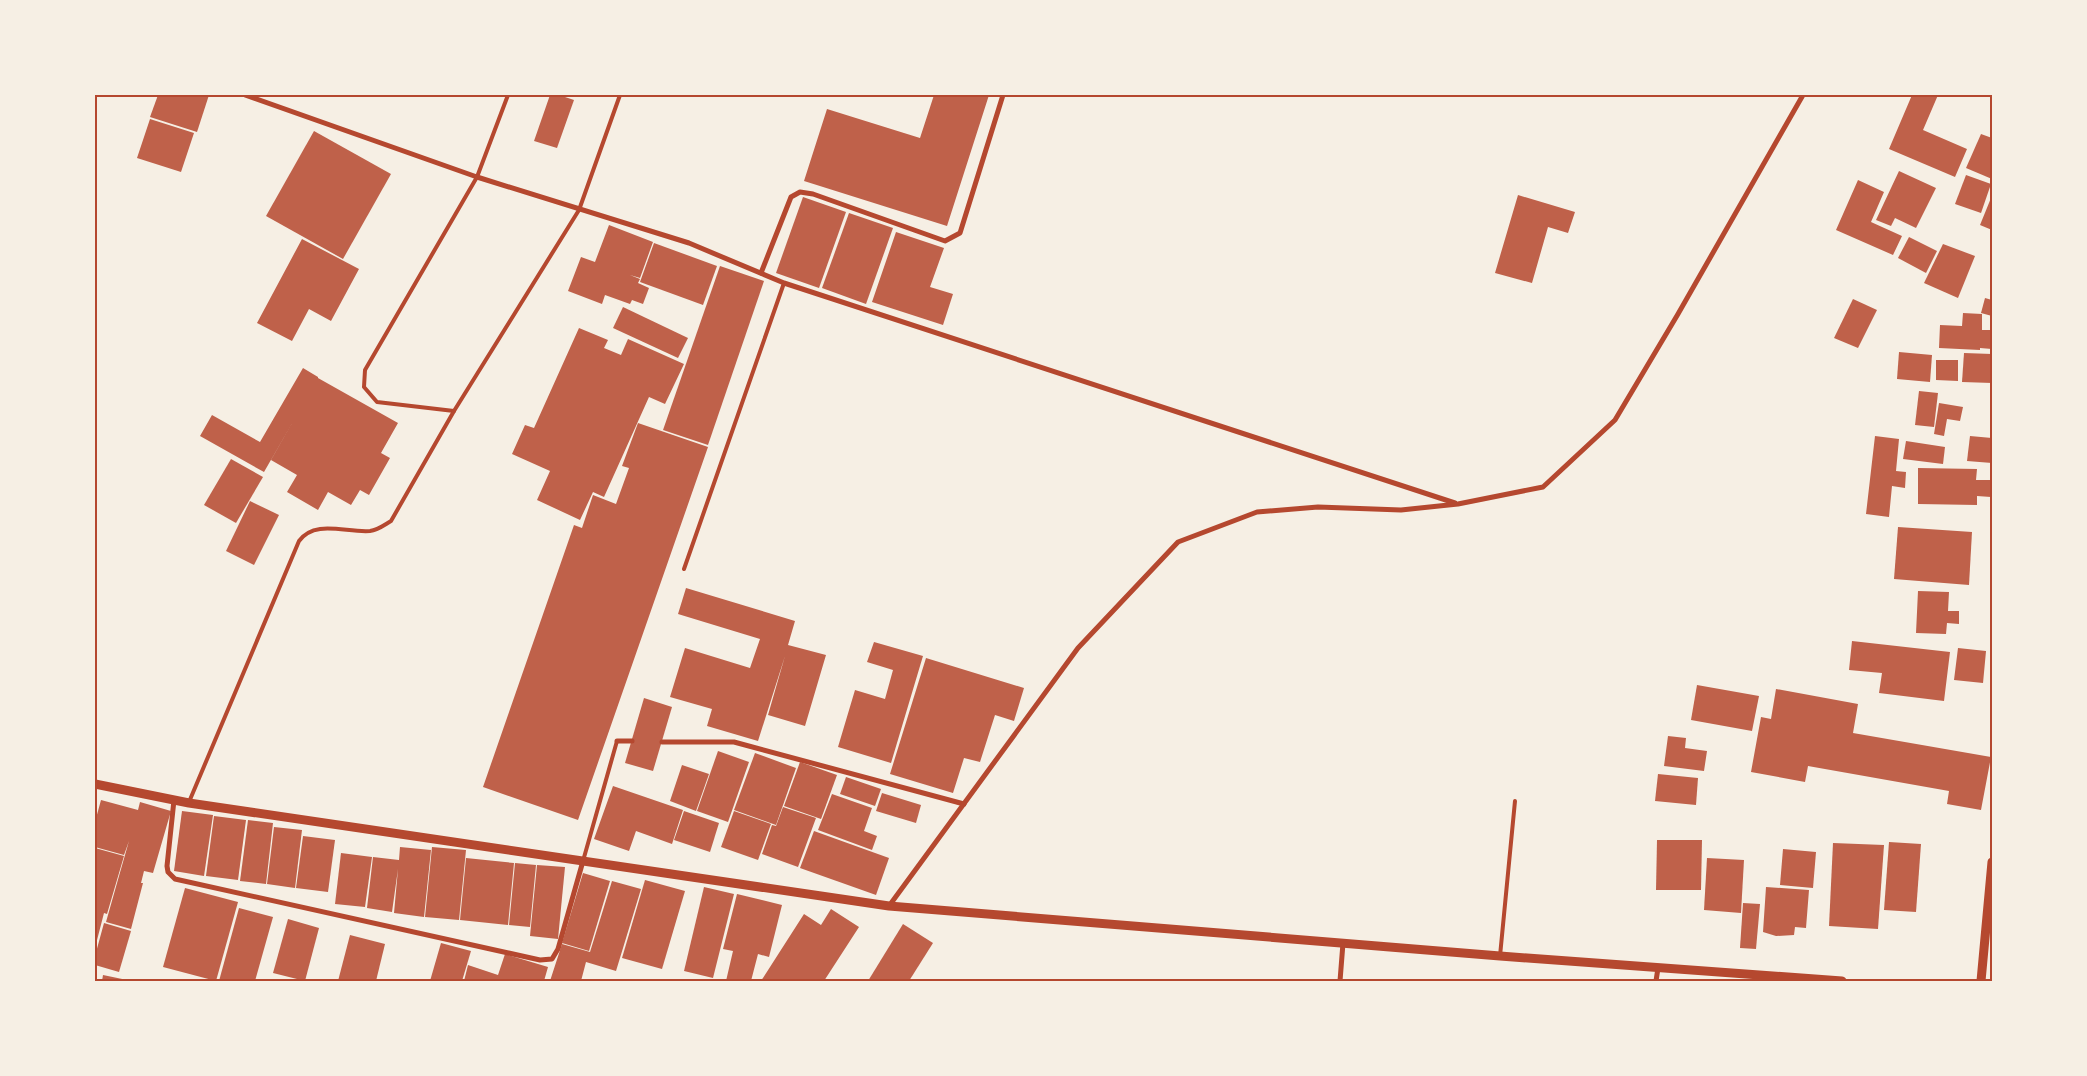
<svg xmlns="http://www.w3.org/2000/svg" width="2087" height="1076" viewBox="0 0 2087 1076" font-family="Commissioner,sans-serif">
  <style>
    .building { fill: #bf614a }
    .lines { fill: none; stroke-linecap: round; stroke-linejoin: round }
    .service { stroke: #b5482f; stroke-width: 4 }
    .minor { stroke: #b5482f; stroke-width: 5 }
    .tertiary { stroke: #b5482f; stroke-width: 9 }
    .neatline { fill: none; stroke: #b5482f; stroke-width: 2 }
  </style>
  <rect width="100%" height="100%" fill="#f6efe4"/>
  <!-- building -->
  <g class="building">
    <polygon points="158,95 209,95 197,132 150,117"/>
    <polygon points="550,95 559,95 574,100 557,148 534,141"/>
    <polygon points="934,95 989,95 947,226 804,181 827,109 920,138"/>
    <polygon points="1912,95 1938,95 1923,130 1967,149 1955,177 1889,149"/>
    <polygon points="150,119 194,133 181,172 137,158"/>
    <polygon points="314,131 391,174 343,259 266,216"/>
    <polygon points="1981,134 1992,138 1992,179 1966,168"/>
    <polygon points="1899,171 1936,188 1916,228 1895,218 1891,226 1876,220"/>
    <polygon points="1966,175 1991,184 1981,213 1955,204"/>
    <polygon points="1858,180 1884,192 1871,222 1902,236 1893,255 1836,230"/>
    <polygon points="1518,195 1575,212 1568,233 1548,227 1532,283 1495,273"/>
    <polygon points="803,197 846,212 819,288 776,273"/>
    <polygon points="1991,198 1992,199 1992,230 1980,225"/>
    <polygon points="849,213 893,228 866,304 822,288"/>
    <polygon points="609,225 653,242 640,278 630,275 640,279 638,283 649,288 643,304 632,300 630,304 605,295 602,304 568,291 581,257 595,262"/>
    <polygon points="896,232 944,248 930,287 953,294 943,325 872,302"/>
    <polygon points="1909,237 1937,251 1926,273 1898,258"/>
    <polygon points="302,239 359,269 331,321 309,309 292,341 257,323"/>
    <polygon points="654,243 717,266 703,305 640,282"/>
    <polygon points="1943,244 1975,256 1958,298 1924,283"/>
    <polygon points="720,266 764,281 708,445 663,430"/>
    <polygon points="1985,298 1992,300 1992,316 1981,313"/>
    <polygon points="1853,299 1877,310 1858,348 1834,338"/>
    <polygon points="623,307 688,338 678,358 613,328"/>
    <polygon points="1963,313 1982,314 1982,330 1992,330 1992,349 1980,348 1980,350 1939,348 1940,325 1962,326"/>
    <polygon points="579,328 608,340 604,348 621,355 628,339 684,364 665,404 649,397 604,497 593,492 580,520 537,500 550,471 512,454 525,425 534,428"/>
    <polygon points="1899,352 1932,355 1930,382 1897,379"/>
    <polygon points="1964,353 1992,354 1992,383 1962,382"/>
    <polygon points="1936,360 1958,360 1958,381 1936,380"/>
    <polygon points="303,368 318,377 318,378 398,423 381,453 390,458 369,495 360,490 351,505 328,492 318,510 287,492 297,475 271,460 295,418 264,472 200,436 212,415 260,442"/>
    <polygon points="1919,391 1938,393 1934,427 1915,425"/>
    <polygon points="1939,403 1963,407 1960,421 1947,419 1944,436 1934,434"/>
    <polygon points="638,423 708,447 578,820 483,787 574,525 582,528 593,495 616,504 629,468 622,466"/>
    <polygon points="1875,436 1899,439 1896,471 1906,472 1905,488 1892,486 1889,517 1866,514"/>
    <polygon points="1970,436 1992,438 1992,463 1967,461"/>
    <polygon points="1906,441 1945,447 1943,464 1903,459"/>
    <polygon points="231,459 263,477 236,523 204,505"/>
    <polygon points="1918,468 1977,469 1976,480 1992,480 1991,497 1977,496 1977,505 1918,504"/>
    <polygon points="250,501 279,515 254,565 226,551"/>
    <polygon points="1898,527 1972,532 1969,585 1894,579"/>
    <polygon points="686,588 795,621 788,645 826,655 805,726 768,715 785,656 758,741 707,726 712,709 670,697 685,648 750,668 760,639 678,614"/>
    <polygon points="1918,591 1949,592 1948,611 1959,611 1959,624 1947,623 1946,634 1916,633"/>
    <polygon points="1852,641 1950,652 1944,701 1879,693 1882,673 1849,670"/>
    <polygon points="874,642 923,656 891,763 838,747 855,690 885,699 893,670 867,662"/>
    <polygon points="1958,648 1986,651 1983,683 1954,680"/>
    <polygon points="926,658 1024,688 1014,721 995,715 980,762 964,758 953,793 890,774"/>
    <polygon points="1697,685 1759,696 1752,731 1691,720"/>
    <polygon points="1776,689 1858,704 1853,733 1991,757 1981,810 1947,804 1949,791 1808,766 1805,782 1751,772 1761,717 1771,719"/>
    <polygon points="644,698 672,707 653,771 625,763"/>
    <polygon points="1668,736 1686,738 1685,748 1707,751 1704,771 1664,766"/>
    <polygon points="718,751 749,762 728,822 697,811"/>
    <polygon points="755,753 796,768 776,825 734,810"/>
    <polygon points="800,762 837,775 821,819 784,806"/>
    <polygon points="682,765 709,774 696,811 670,801"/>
    <polygon points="1658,774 1698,778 1696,805 1655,801"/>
    <polygon points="846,777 881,789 875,806 840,794"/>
    <polygon points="613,786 683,810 672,844 636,831 629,851 594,839"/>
    <polygon points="882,793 921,805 916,823 876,811"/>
    <polygon points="832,794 872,808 864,831 877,836 872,850 818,830"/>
    <polygon points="101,800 138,810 140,802 171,811 153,873 144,871 141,883 143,883 131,929 106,922 119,876 128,878 119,876 129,841 124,855 95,847 95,822"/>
    <polygon points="783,807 816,818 798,867 762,854 772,825 776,826"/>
    <polygon points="182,811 213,815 204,876 174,871"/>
    <polygon points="684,811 719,823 710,852 674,840"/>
    <polygon points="734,811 771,824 758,860 721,847"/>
    <polygon points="214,816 246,820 238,880 206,876"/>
    <polygon points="248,820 273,823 266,884 240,881"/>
    <polygon points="274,827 302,830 295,888 267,884"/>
    <polygon points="814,831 889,858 876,895 800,868"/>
    <polygon points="303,836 335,840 328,892 296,888"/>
    <polygon points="1657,840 1702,840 1701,890 1656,890"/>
    <polygon points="1889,842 1921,844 1916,912 1884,910"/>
    <polygon points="1833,843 1884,845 1878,929 1829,926"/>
    <polygon points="400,847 431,850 424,917 394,913 398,869 392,912 367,908 373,857 399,860"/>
    <polygon points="432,847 466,850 459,920 425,917"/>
    <polygon points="95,848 124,856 107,914 104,913 96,944"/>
    <polygon points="1783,849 1816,852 1813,888 1780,885"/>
    <polygon points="341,853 372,857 365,907 335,904"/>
    <polygon points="466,858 514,863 508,925 460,920"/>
    <polygon points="1707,858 1744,860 1741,913 1704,910"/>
    <polygon points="515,863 536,865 530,927 509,925"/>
    <polygon points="537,865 565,867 558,939 530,936"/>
    <polygon points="583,873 610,881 589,951 562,943"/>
    <polygon points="645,880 685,891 662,969 622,958"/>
    <polygon points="612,881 641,889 616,971 586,962 581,981 550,981 562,944 590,952"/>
    <polygon points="704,887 734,894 713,978 684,971"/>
    <polygon points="1766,887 1809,890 1806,928 1795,927 1794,935 1776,936 1763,932"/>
    <polygon points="185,888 238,902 216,981 163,967"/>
    <polygon points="737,894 782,905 769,957 758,954 751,981 726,981 733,951 723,949"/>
    <polygon points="1743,903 1760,904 1756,949 1740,948"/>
    <polygon points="239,908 273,917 255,981 219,981"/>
    <polygon points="831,909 859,927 824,981 761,981 804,914 821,925"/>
    <polygon points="288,919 319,928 305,981 273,973"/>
    <polygon points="104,923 131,931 119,972 95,965 95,956"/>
    <polygon points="903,924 933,943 909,981 868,981"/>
    <polygon points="350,935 385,944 376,981 338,981"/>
    <polygon points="441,943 471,951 462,981 430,981"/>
    <polygon points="505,954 548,967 544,981 464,981 468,965 498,975"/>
    <polygon points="103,975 127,980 127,981 102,981"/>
  </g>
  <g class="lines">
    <!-- service -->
    <g class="service">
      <polyline points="454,411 377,402 364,387 365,370 477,177 508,95"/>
      <polyline points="684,569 784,283"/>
      <path d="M189,802L299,541C315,519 346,533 370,531C378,530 384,525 391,521L454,411L579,210L620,95"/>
      <polyline points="583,861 617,741"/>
      <polyline points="1500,956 1515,801"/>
    </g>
    <!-- minor -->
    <g class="minor">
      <polyline points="245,95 477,177 689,243 784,283 1455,503"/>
      <polyline points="761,273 791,197 800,192 813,194 945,241 960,233 1003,95"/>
      <polyline points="617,741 632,741"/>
      <polyline points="662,742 734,742 964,804"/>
      <polyline points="174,800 167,866 168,872 175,879 540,960 552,959 558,949 583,861"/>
      <polyline points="889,906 1078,648 1178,542 1257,512 1318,507 1401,510 1458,504 1543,487 1615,420 1678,314 1803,95"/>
      <polyline points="1340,981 1343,943"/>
      <polyline points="1656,981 1658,968"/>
    </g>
    <!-- tertiary -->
    <g class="tertiary">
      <polyline points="95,784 189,803 889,906 1500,956 1842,981"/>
      <polyline points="1981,981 1992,862"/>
    </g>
  </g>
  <!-- border -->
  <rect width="2087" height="1076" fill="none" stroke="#f6efe4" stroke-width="192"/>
  <rect x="96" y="96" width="1895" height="884" class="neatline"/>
</svg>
